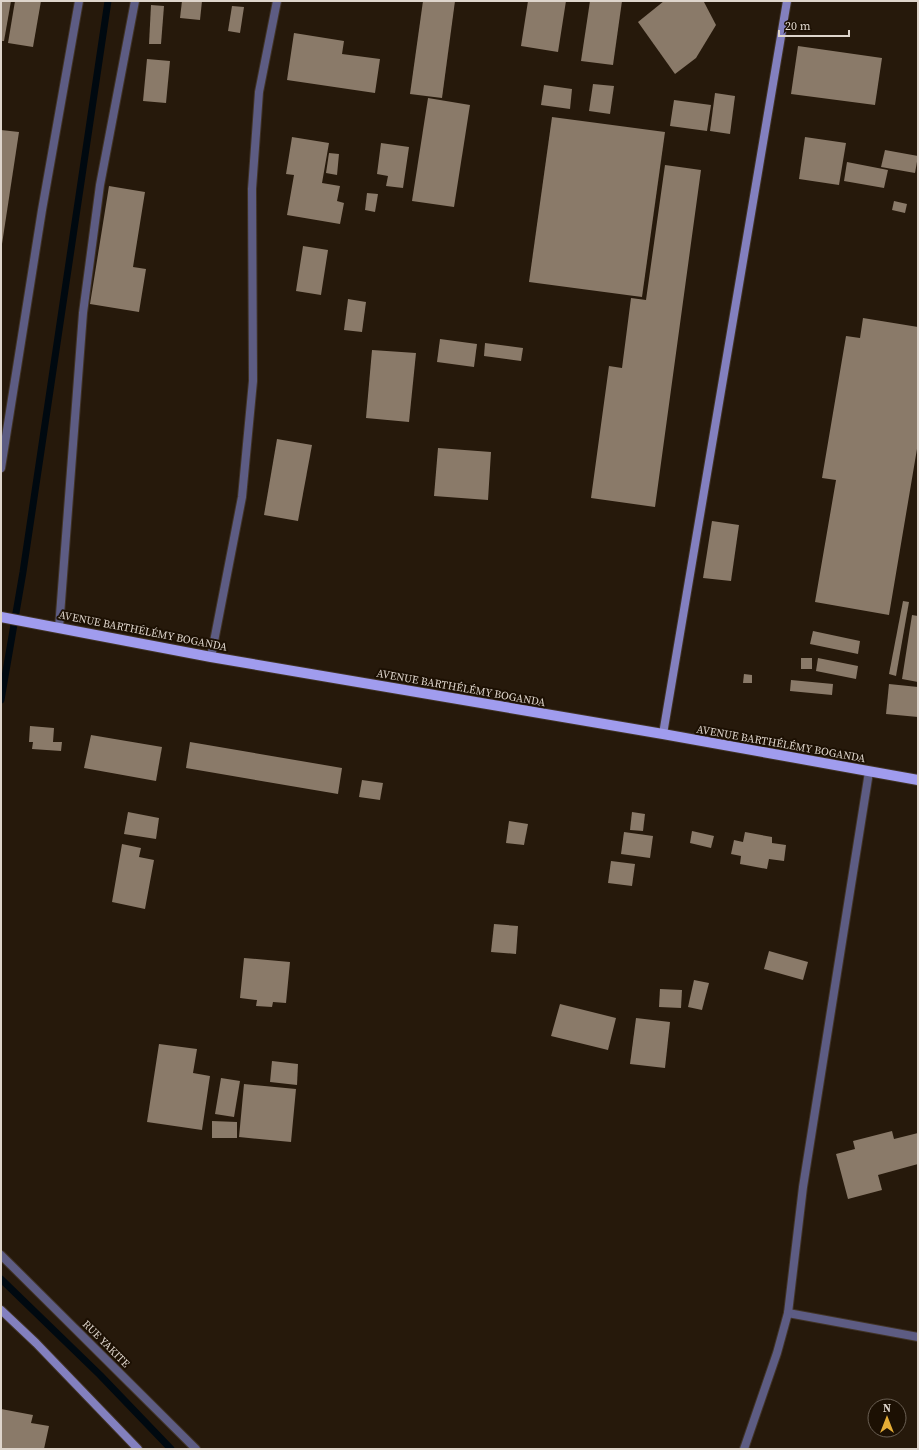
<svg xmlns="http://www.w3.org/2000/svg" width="919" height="1450" viewBox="0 0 919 1450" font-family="'Source Serif 4',serif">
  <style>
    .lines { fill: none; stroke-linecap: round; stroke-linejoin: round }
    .stream { stroke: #000910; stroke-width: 7 }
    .building { fill: #8a7a69 }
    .street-casing { stroke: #403326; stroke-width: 10 }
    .secondary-casing { stroke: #403326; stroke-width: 10 }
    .primary-casing { stroke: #403326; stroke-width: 12 }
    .street { stroke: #5d5c83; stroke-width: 8 }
    .secondary { stroke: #8380bf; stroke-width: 8 }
    .primary { stroke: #a09cee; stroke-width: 10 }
    .labels { text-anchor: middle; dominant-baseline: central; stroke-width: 4; stroke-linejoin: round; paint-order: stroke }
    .street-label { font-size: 11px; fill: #ded5cc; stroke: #1c1003 }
  </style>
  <rect width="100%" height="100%" fill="#26190b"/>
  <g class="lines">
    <g class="stream">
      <path d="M1 700 23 572 108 1"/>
      <path d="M1 1279 100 1375 171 1449"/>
    </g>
  </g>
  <g class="building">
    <path d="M1 1H11L4 41H1Z"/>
    <path d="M15 1H41L33 47 8 43Z"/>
    <path d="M182 1H202L200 20 180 18Z"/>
    <path d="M423 1H455L442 98 410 94Z"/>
    <path d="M528 1H566L558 52 521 46Z"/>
    <path d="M590 1H622L613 65 581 61Z"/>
    <path d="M664 1H699L704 2 716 25 696 58 675 74 638 22Z"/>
    <path d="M151 5 164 6 161 44H149Z"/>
    <path d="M232 6 244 7 240 33 228 31Z"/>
    <path d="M294 33 344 41 342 54 380 59 375 93 287 80Z"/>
    <path d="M798 46 882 58 875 105 791 94Z"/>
    <path d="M147 59 170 61 166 103 143 101Z"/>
    <path d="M593 84 614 86 610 114 589 111Z"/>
    <path d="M544 85 572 89 570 109 541 105Z"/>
    <path d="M715 93 735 96 730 134 710 131Z"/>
    <path d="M428 98 470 105 454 207 412 201Z"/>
    <path d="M674 100 711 105 707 131 670 126Z"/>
    <path d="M552 117 665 132 642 297 529 282Z"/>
    <path d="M1 130 19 132 2 244H1Z"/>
    <path d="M292 137 329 143 322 183 340 186 337 201 344 203 340 224 287 215 294 175 286 174Z"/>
    <path d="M805 137 846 143 839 185 799 179Z"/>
    <path d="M381 143 409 147 403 188 386 186 388 176 377 174Z"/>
    <path d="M885 150 918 156 915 173 881 167Z"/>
    <path d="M329 153 339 154 337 175 326 173Z"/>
    <path d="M847 162 888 170 884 188 844 181Z"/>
    <path d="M665 165 701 170 655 507 591 498 609 366 622 368 631 298 646 300Z"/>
    <path d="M109 186 145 192 133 267 146 269 139 312 90 304Z"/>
    <path d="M367 193 378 194 375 212 365 210Z"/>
    <path d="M894 201 907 204 905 213 892 210Z"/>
    <path d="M303 246 328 250 321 295 296 291Z"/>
    <path d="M348 299 366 302 362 332 344 330Z"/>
    <path d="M863 318 918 327V443L889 615 815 602 836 480 822 478 846 336 860 338Z"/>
    <path d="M440 339 477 344 474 367 437 362Z"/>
    <path d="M485 343 523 348 521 361 484 356Z"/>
    <path d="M372 350 416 353 409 422 366 418Z"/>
    <path d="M277 439 312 445 298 521 264 515Z"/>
    <path d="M438 448 491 452 488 500 434 496Z"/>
    <path d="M712 521 739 525 731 581 703 578Z"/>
    <path d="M903 601 909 602 896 676 889 674Z"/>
    <path d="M912 615 918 616V682L902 679Z"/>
    <path d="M813 631 860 641 858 654 810 644Z"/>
    <rect x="801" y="658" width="11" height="11"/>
    <path d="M818 658 858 666 856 679 816 671Z"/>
    <path d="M744 674 752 675V683H743Z"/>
    <path d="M791 680 833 684 832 695 790 691Z"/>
    <path d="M889 684 918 687V717L886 714Z"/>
    <path d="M30 726 54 728 53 742H62L61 751 32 749 33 742H29Z"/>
    <path d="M91 735 162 747 156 781 84 768Z"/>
    <path d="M190 742 342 768 338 794 186 768Z"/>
    <path d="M362 780 383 783 380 800 359 797Z"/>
    <path d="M128 812 159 818 156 839 124 834Z"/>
    <path d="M632 812 645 814 643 831 630 830Z"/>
    <path d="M509 821 528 824 524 845 506 843Z"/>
    <path d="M692 831 714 836 711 848 690 843Z"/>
    <path d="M624 832 653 836 650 858 621 854Z"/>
    <path d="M745 832 772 837V843L786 845 784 861 769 859 767 869 740 864 741 856 731 854 734 840 743 842Z"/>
    <path d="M122 844 141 848 139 857 154 860 145 909 112 902Z"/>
    <path d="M611 861 635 864 632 886 608 883Z"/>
    <path d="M494 924 518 926 516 954 491 952Z"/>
    <path d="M769 951 808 962 803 980 764 969Z"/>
    <path d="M244 958 290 962 286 1003 273 1002 272 1007 256 1006 257 1000 240 998Z"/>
    <path d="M694 980 709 983 702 1010 688 1007Z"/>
    <path d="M660 989 682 990 681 1008 659 1007Z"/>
    <path d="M560 1004 616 1018 608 1050 551 1036Z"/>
    <path d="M636 1018 670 1022 665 1068 630 1064Z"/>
    <path d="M159 1044 197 1049 193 1073 210 1076 202 1130 147 1122Z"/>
    <path d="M272 1061 298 1064 297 1085 270 1082Z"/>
    <path d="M221 1078 240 1081 234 1117 215 1114Z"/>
    <path d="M244 1084 296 1089 291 1142 239 1137Z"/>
    <path d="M212 1121 237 1122V1138H212Z"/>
    <path d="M892 1131 894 1139 918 1133V1164L878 1175 882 1190 848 1199 836 1154 855 1149 853 1141Z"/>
    <path d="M1 1409 33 1415 31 1423 49 1426 44 1449H1Z"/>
  </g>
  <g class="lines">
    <g class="street-casing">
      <g id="street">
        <path d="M1 468 42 210 79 1"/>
        <path d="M59 628 83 313 100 185 135 1"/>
        <path d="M211 657 242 497 253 381 252 189 259 92 277 1"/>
        <path d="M1 1255 196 1449"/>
        <path d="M788 1313 918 1337"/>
        <path d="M744 1449 777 1353 788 1313 803 1187 869 772"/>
      </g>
    </g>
    <g class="secondary-casing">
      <g id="secondary">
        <path d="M663 734 787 1"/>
        <path d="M1 1310 36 1343 138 1449"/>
      </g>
    </g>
    <g class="primary-casing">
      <path id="primary" d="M1 617 211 657 663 734 918 780"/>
    </g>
    <use href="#street" class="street"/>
    <use href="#secondary" class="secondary"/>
    <use href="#primary" class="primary"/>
  </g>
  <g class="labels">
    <g class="street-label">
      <text transform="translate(143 631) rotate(11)">AVENUE BARTHÉLÉMY BOGANDA</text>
      <text transform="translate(461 688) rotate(10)">AVENUE BARTHÉLÉMY BOGANDA</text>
      <text transform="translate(781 744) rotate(10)">AVENUE BARTHÉLÉMY BOGANDA</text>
      <text transform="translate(106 1344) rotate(45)">RUE YAKITE</text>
    </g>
  </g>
  <rect width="919" height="1450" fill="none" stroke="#ded5cc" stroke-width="4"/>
  <g transform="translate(887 1418)"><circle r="19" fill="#1c1003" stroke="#6a5f53"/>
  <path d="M0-3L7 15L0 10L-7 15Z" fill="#e6ad36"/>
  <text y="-6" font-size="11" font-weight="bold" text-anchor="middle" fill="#ded5cc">N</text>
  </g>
  <path d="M779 30v6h70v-6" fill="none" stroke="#ded5cc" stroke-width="2"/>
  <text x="785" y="30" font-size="12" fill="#ded5cc" stroke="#1c1003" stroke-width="3" paint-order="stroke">20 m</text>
</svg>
